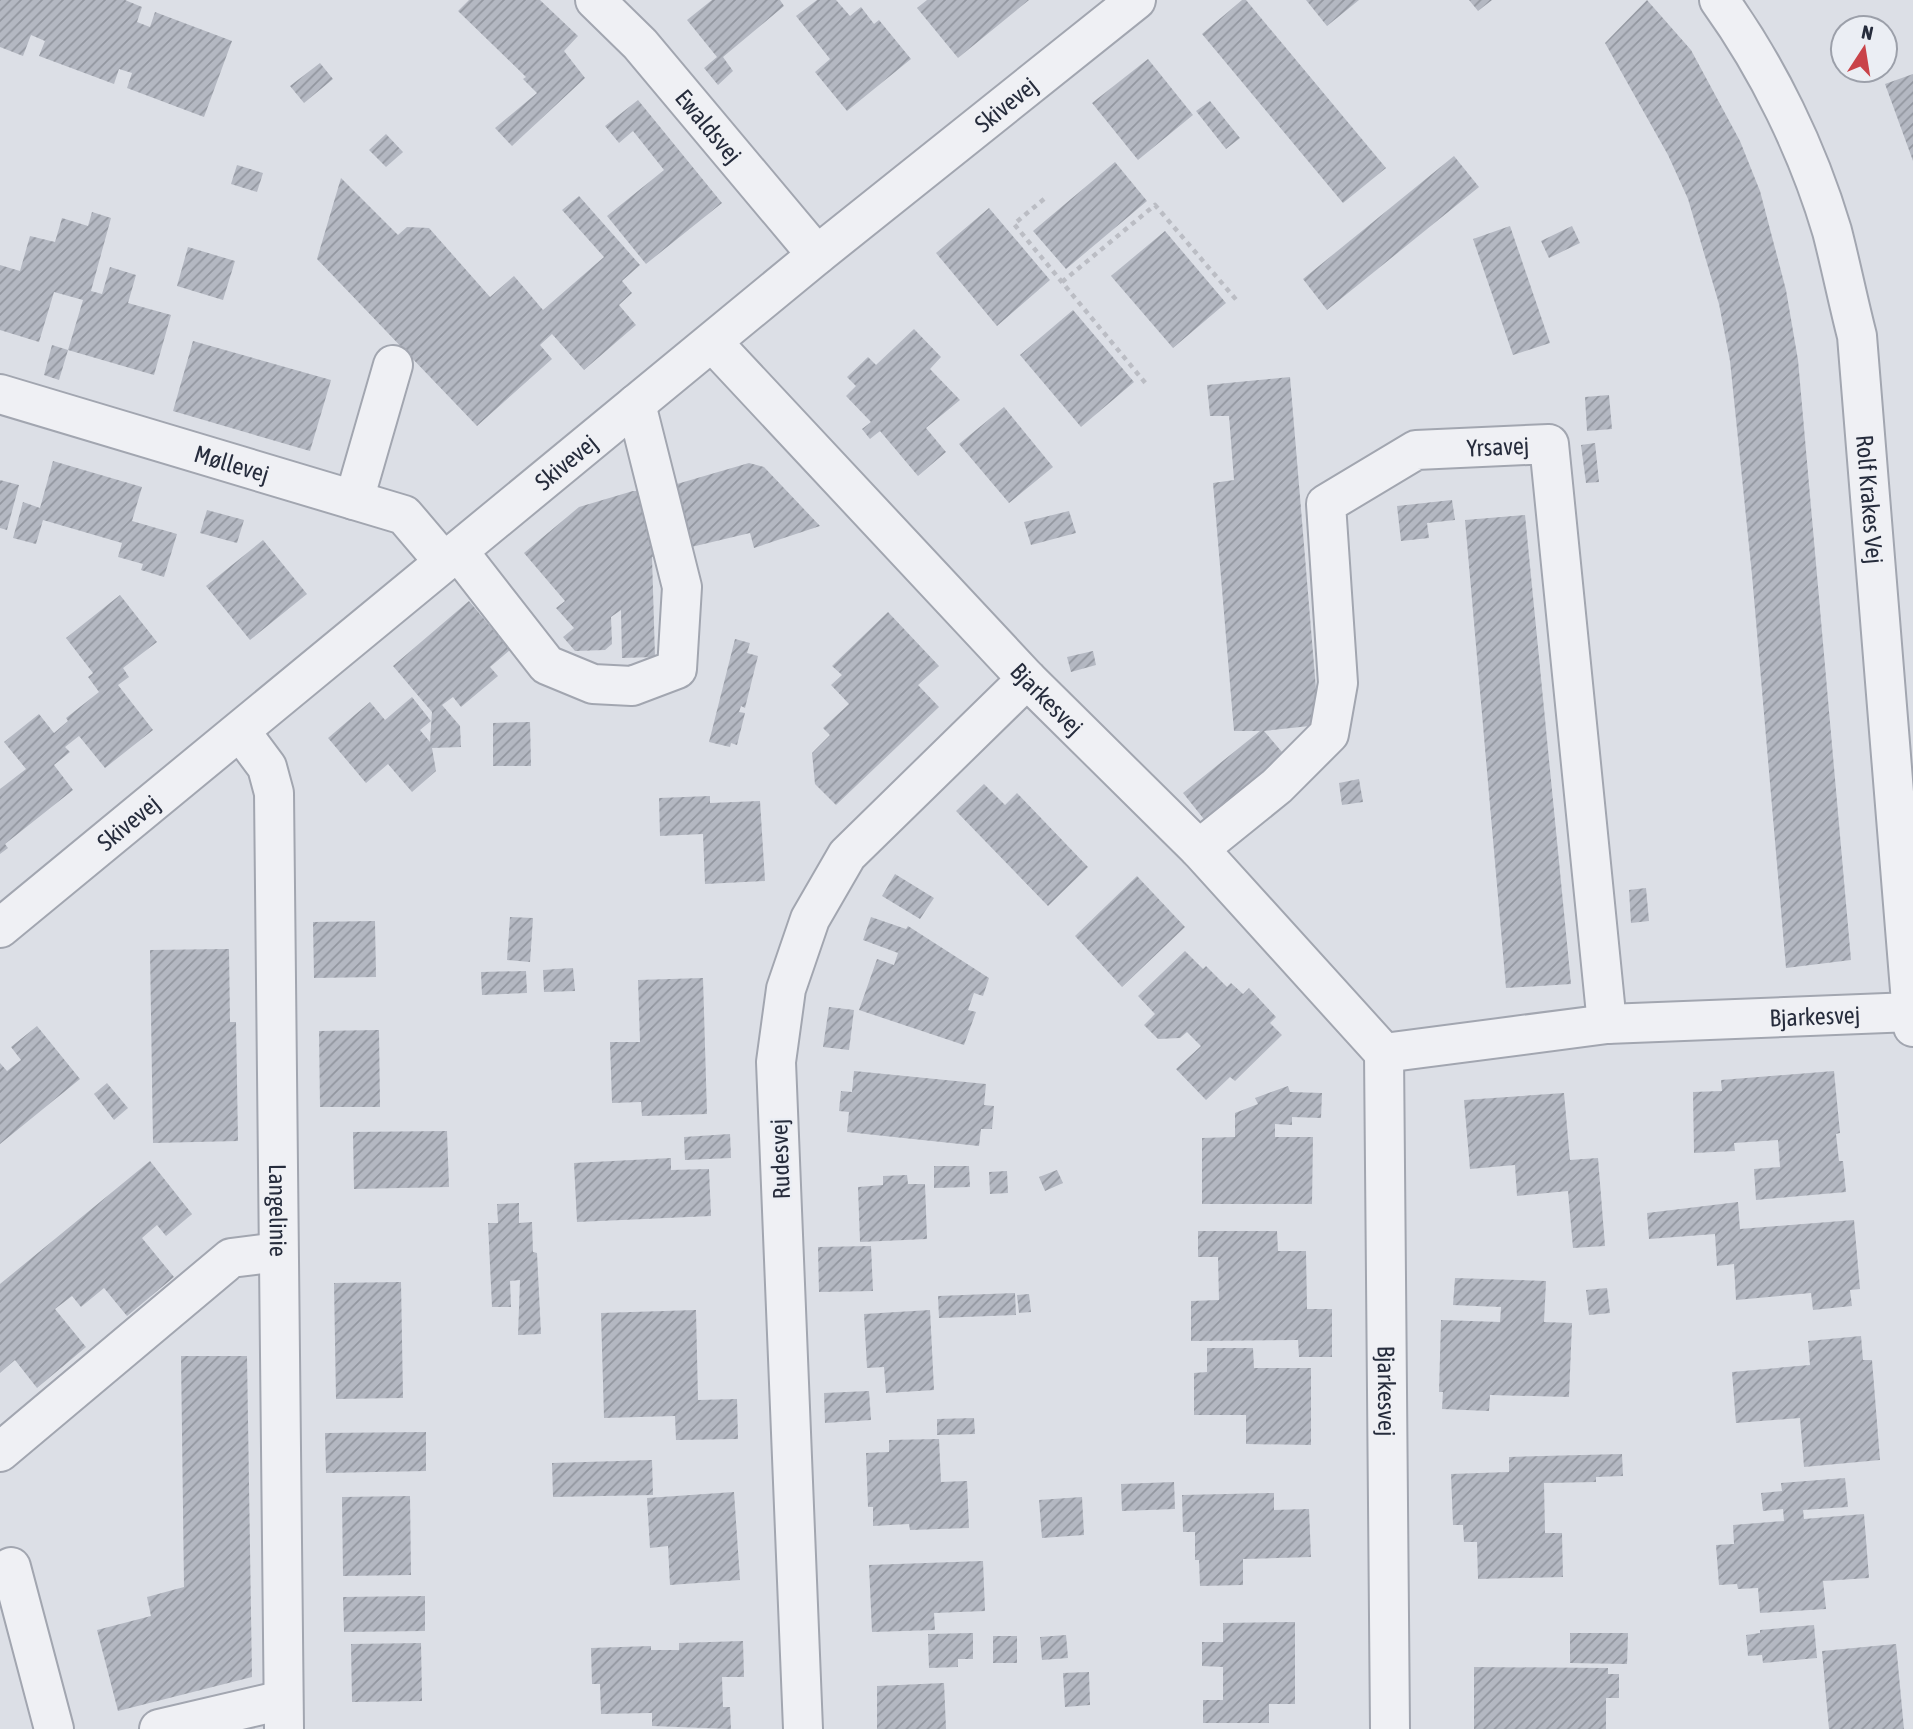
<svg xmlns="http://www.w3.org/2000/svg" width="1913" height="1729" viewBox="0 0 1913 1729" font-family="'Asap Condensed',sans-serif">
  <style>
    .building { fill: url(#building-hatch) }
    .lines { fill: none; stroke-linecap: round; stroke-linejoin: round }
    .minor-casing { stroke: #a2a6b0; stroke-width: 42 }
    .path { stroke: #bbbdc4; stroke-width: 4.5; stroke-dasharray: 5 5; stroke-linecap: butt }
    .minor { stroke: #eff0f4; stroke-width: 38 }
    .labels { text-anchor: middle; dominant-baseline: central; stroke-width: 5; stroke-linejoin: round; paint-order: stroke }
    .street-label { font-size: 24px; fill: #262c3c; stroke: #ebeef4 }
  </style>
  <defs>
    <pattern id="building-hatch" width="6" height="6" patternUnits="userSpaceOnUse" patternTransform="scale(1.75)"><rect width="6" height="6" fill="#b4b8c2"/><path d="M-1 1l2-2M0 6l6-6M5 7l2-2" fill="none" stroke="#92969f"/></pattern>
  </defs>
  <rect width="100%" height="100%" fill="#dcdfe6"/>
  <g class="building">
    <path d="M0 0H125L142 7 137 22 150 27 155 12 232 41 204 117 127 88 132 73 119 69 114 84 39 56 45 41 31 35 23 56 0 47Z"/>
    <path d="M469 0H540L578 36 564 51 585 78 512 146 495 128 537 93 523 79 526 77 458 11Z"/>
    <path d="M712 0H780L784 6 723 57 733 71 718 85 704 68 717 57 687 20Z"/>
    <path d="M817 0H836L850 16 861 7 874 24 879 20 911 59 847 111 815 72 830 59 796 16Z"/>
    <path d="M927 0H1029L958 58 917 8Z"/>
    <path d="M1242 0H1246L1386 168 1343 203 1202 34Z"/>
    <path d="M1306 0H1359L1327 26Z"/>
    <path d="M1469 0H1492L1478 11Z"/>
    <path d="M1647 0 1691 50 1740 141 1760 191 1786 290 1798 360 1851 960 1786 968 1752 575 1730 361 1719 304 1688 199 1668 155 1605 43Z"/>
    <path d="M1148 59 1193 115 1138 160 1092 103Z"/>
    <path d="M320 63 333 79 304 103 290 86Z"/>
    <path d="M1913 74V161L1885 84Z"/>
    <path d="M638 100 722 203 646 264 607 216 664 170 633 131 619 143 605 126Z"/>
    <path d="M1210 101 1240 138 1226 149 1196 111Z"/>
    <path d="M386 134 403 152 386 167 369 150Z"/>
    <path d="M1454 156 1479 187 1327 310 1303 279Z"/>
    <path d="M1115 162 1147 201 1066 269 1033 231Z"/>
    <path d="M237 165 263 173 257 192 231 184Z"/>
    <path d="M341 178 398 235 407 227 429 228 490 297 514 276 543 310 604 257 562 210 579 196 640 265 622 281 632 293 619 305 636 325 584 370 552 334 540 345 552 359 477 426 317 259Z"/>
    <path d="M989 208 1050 280 997 326 936 253Z"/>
    <path d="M92 212 111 218 91 291 102 294 110 267 136 275 128 303 171 315 154 375 68 350 83 300 54 292 39 342 0 330V265L20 271 30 236 55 242 62 218 88 226Z"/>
    <path d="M1510 226 1550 343 1513 355 1473 239Z"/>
    <path d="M1572 226 1580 243 1549 258 1541 241Z"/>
    <path d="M1165 231 1226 303 1173 348 1111 276Z"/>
    <path d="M188 247 235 261 223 300 177 286Z"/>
    <path d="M1073 310 1134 382 1081 427 1020 355Z"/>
    <path d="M914 329 941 357 930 369 960 400 926 428 946 452 918 476 880 431 870 439 862 429 871 422 846 396 856 386 847 377 868 357 876 365Z"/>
    <path d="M193 341 331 380 310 451 173 411Z"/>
    <path d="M52 345 68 350 59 380 44 375Z"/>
    <path d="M1290 377 1319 725 1264 731 1288 759 1207 823 1183 793 1260 731H1234L1213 483 1234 480 1229 416H1210L1207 385Z"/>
    <path d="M1609 395 1612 429 1587 431 1585 397Z"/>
    <path d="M1004 407 1053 467 1009 503 959 444Z"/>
    <path d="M1595 443 1599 482 1586 483 1581 445Z"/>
    <path d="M53 461 142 487 132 521 177 534 164 577 141 570 143 564 118 557 122 543 43 520 36 544 13 538 23 502 40 508Z"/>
    <path d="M749 463 764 467 820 526 754 548 750 533 687 548 670 486Z"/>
    <path d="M0 480 19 485 7 530 0 528Z"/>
    <path d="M633 491H642L656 557H652L655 657 622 658 621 610 611 617 612 644 605 650 575 651 563 637 574 628 556 608 565 601 524 553 579 507Z"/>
    <path d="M1452 500 1455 520 1427 523 1429 538 1401 541 1397 506Z"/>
    <path d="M207 510 244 520 237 543 200 533Z"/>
    <path d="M1069 511 1076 533 1031 545 1024 522Z"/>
    <path d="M1525 515 1571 984 1506 988 1465 520Z"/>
    <path d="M263 540 307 594 250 640 206 586Z"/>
    <path d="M120 595 157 642 123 668 129 677 118 685 153 730 105 768 79 736 65 747 70 752 54 765 73 790 5 844 8 848 0 854V789L26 769 4 742 39 714 54 733 68 721 66 718 99 692 88 677 93 673 66 638Z"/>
    <path d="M469 601 510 650 490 667 498 676 461 707 453 697 442 705 460 726 461 747 432 748 436 771 412 792 388 764 366 783 328 738 370 702 385 720 412 697 431 721 420 730 430 742 432 712 393 666Z"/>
    <path d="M888 612 939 666 918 685 939 707 836 805 815 784 812 753 830 735 823 728 849 704 831 685 842 675 832 666Z"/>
    <path d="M735 639 750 643 747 653 758 656 745 708 741 706 739 712 745 713 737 745 731 743 730 747 709 742Z"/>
    <path d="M1093 651 1096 665 1071 672 1067 657Z"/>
    <path d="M530 722 531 766H493V723Z"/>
    <path d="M1359 779 1363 802 1342 805 1339 783Z"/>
    <path d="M984 784 1005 805 1017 793 1088 867 1048 906 956 811Z"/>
    <path d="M710 796V803L760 801 765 881 705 884 703 834 660 836 659 798Z"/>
    <path d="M895 874 934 898 920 919 882 896Z"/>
    <path d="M1137 876 1185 927 1122 987 1075 936Z"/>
    <path d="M1646 888 1649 921 1631 923 1629 890Z"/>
    <path d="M510 917 533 918 530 962 507 960Z"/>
    <path d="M871 917 906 929 908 926 989 978 983 996 974 993 968 1010 976 1012 964 1045 859 1010 877 959 894 965 898 953 863 940Z"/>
    <path d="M375 921 376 977 314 978 313 922Z"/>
    <path d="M229 949 230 1022H236L238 1141 153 1143 150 950Z"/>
    <path d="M1185 951 1203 969 1206 966 1227 987 1231 983 1243 994 1249 988 1276 1017 1270 1023 1282 1035 1235 1081 1230 1077 1206 1100 1176 1069 1201 1046 1187 1032 1180 1038 1158 1039 1144 1025 1155 1014 1138 996Z"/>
    <path d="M573 968 575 991 544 992 543 970Z"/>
    <path d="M526 971 527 993 482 995 481 972Z"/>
    <path d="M703 978 707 1114 642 1116 641 1102 612 1103 610 1042H640L638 980Z"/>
    <path d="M829 1007 854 1010 849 1050 823 1047Z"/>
    <path d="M37 1026 80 1079 0 1144V1063L7 1071 21 1060 11 1047Z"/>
    <path d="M379 1030 380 1107H320L319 1031Z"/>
    <path d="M854 1071 986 1084 984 1105 994 1106 992 1129H981L979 1146 847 1132 849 1112 839 1111 841 1091 852 1092Z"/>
    <path d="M1834 1071 1840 1133 1836 1134 1839 1161H1843L1846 1192 1756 1200 1754 1169 1780 1167 1778 1140 1734 1143 1735 1151 1694 1153 1693 1092 1722 1091 1721 1080Z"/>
    <path d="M107 1083 128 1108 114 1120 94 1094Z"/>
    <path d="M1288 1086 1290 1092 1322 1093 1321 1118 1292 1117V1125L1275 1124V1137H1313L1312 1204H1202V1138L1235 1137V1113L1258 1104 1255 1098Z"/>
    <path d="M1564 1093 1570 1160 1598 1158 1605 1246 1573 1248 1568 1191 1517 1196 1515 1165 1470 1169 1464 1100Z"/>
    <path d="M447 1131 449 1187 354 1189 353 1132Z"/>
    <path d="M730 1134 731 1158 685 1160 684 1137Z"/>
    <path d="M671 1158V1170L709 1169 711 1216 577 1222 574 1163Z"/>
    <path d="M150 1161 192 1214 166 1236 157 1225 142 1238 174 1277 127 1316 104 1288 81 1307 72 1296 55 1309 86 1347 37 1388 15 1360 0 1373V1284Z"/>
    <path d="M934 1166H969L970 1187 934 1188Z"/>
    <path d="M1057 1170 1063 1183 1045 1191 1039 1177Z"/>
    <path d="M1007 1171 1008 1193 990 1194 989 1172Z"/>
    <path d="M907 1175 908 1184H925L927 1239 860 1242 858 1187 883 1185V1176Z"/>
    <path d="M1738 1202 1740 1229 1854 1220 1860 1289 1850 1290 1852 1306 1813 1310 1811 1293 1736 1300 1734 1264 1717 1266 1715 1234 1649 1239 1647 1213Z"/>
    <path d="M519 1203V1223L532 1222 533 1252 537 1253 541 1334 518 1335 520 1280 510 1281 511 1307H492L488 1223H498L497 1204Z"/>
    <path d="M1198 1231H1277L1278 1251H1306L1307 1309H1332V1357H1299L1298 1340 1191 1341V1301L1219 1300 1218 1257H1198Z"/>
    <path d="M871 1246 873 1291 819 1292 818 1247Z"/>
    <path d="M1455 1278 1546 1281 1544 1322 1572 1323 1569 1397 1490 1395 1489 1411 1442 1409 1443 1392H1439L1441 1320 1500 1322 1501 1307 1453 1305Z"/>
    <path d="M401 1282 403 1398 336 1399 334 1283Z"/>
    <path d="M1607 1288 1610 1313 1589 1315 1586 1290Z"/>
    <path d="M1015 1293 1016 1315 939 1318 938 1296Z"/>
    <path d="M1029 1294 1031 1312 1019 1313 1017 1295Z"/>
    <path d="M696 1310 698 1400 737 1399 738 1439 676 1440 675 1416 604 1418 601 1313Z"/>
    <path d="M930 1310 934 1390 886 1393 884 1367 867 1368 864 1314Z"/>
    <path d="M1861 1336 1863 1360H1872L1880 1460 1804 1467 1800 1418 1736 1423 1732 1372 1810 1365 1808 1341Z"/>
    <path d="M1207 1348H1253L1254 1368H1311V1445L1246 1444V1415H1194V1373L1207 1372Z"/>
    <path d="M181 1356H247L252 1677 118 1711 97 1630 151 1616 147 1597 184 1587Z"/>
    <path d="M869 1391 871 1420 825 1423 824 1393Z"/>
    <path d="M974 1418 975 1434 937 1435V1419Z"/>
    <path d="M426 1432V1471L326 1473 325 1433Z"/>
    <path d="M939 1439 941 1482 967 1481 969 1528 910 1530 909 1524 873 1526V1507H868L866 1453 889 1452V1440Z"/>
    <path d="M1622 1454 1623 1476 1596 1477V1482L1544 1483 1545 1533H1562L1563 1577 1478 1579 1477 1542H1464L1463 1525H1453L1451 1474 1509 1472V1457Z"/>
    <path d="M652 1460 653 1495 553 1497 552 1463Z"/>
    <path d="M1845 1478 1848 1507 1803 1510 1804 1519 1864 1514 1869 1578 1823 1581 1826 1609 1760 1613 1758 1588 1738 1589 1737 1584 1719 1585 1716 1545 1734 1544 1733 1525 1784 1521 1783 1509 1763 1511 1761 1493 1782 1491 1781 1483Z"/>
    <path d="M1174 1482 1175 1509 1122 1511 1121 1484Z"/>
    <path d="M734 1492 740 1580 670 1585 668 1546 650 1548 647 1498Z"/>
    <path d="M1274 1493V1510L1309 1509 1311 1557 1243 1559V1585L1200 1586 1199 1560H1195V1532H1183L1182 1495Z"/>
    <path d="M410 1496 411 1575 343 1576 342 1497Z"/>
    <path d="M1082 1497 1084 1535 1042 1538 1039 1500Z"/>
    <path d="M983 1561 985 1611 934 1613 935 1630 872 1632 869 1565Z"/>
    <path d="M425 1596V1631L344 1632 343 1597Z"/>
    <path d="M1295 1622V1704H1269V1723H1203V1700H1223V1667L1202 1666V1642H1223V1623Z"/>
    <path d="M1814 1625 1817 1658 1763 1663 1762 1655 1748 1656 1746 1635 1760 1633V1630Z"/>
    <path d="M973 1633V1659H958V1667L929 1668 928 1634Z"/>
    <path d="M1570 1633H1628L1627 1664 1570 1663Z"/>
    <path d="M1066 1635 1068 1658 1042 1660 1040 1637Z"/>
    <rect x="993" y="1636" width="24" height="27"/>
    <path d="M743 1641 744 1677H722L723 1707H730L731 1729 652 1726V1713L601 1714 600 1684H592L591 1648 651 1646V1650H679V1643Z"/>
    <path d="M421 1643 422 1701 352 1702 351 1644Z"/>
    <path d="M1896 1644 1904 1729H1829L1822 1651Z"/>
    <path d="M1474 1667 1608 1668V1674H1619V1698H1606V1729H1474Z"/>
    <path d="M1089 1672 1090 1705 1065 1707 1063 1673Z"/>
    <path d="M944 1683 946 1729H877V1686Z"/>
  </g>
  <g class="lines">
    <g class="minor-casing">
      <g id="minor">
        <path id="s1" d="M595 0 640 44 817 255"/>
        <path id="s2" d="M1719 0C1768 68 1808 150 1832 231 1841 266 1848 301 1857 336L1913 1027"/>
        <path id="s3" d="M713 343 1027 679 1199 849 1384 1053 1607 1024 1912 1012"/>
        <path id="s4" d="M0 394 404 515 444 562"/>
        <path d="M354 500 393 365"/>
        <path d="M458 551 547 665 593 684 632 686 677 669 682 587 636 404"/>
        <path id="s5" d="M241 732 267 767 274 793 284 1729"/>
        <path id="s6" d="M1199 849 1277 786 1329 734 1338 683 1326 504 1416 450 1549 444 1607 1024"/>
        <path id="s7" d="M0 928 817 255 1136 0"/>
        <path id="s8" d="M1384 1053 1390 1729"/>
        <path d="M0 1452 231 1258 278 1252"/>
        <path d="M11 1567 54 1729"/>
        <path d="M159 1729 283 1700"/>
        <path d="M803 1729 776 1062 786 989 810 919 847 855 1027 679"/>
      </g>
    </g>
    <g class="path">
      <path d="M1044 199 1014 224 1147 385"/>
      <path d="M1062 282 1155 205 1239 303"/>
    </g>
    <use href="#minor" class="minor"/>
  </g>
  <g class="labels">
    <g class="street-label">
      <text stroke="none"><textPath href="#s7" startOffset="1300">Skivevej</textPath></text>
      <text stroke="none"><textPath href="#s1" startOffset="170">Ewaldsvej</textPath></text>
      <text stroke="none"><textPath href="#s6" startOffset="592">Yrsavej</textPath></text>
      <text stroke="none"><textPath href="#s7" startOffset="733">Skivevej</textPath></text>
      <text stroke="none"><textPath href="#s4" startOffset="242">Møllevej</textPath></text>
      <text stroke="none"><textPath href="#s2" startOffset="530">Rolf Krakes Vej</textPath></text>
      <text stroke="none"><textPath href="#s3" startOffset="488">Bjarkesvej</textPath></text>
      <text stroke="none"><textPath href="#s7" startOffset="166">Skivevej</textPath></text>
      <text stroke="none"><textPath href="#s3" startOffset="1410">Bjarkesvej</textPath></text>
      <text transform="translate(780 1159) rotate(-92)">Rudesvej</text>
      <text stroke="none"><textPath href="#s5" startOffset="488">Langelinie</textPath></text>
      <text stroke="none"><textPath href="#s8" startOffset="338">Bjarkesvej</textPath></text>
    </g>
  </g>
  <g transform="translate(1864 49) rotate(12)"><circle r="33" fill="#ebeef4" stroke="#9ca0aa" stroke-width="2"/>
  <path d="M0-5L12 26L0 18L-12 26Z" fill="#c94349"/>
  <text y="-10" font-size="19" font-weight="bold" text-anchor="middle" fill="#262c3c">N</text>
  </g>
</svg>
